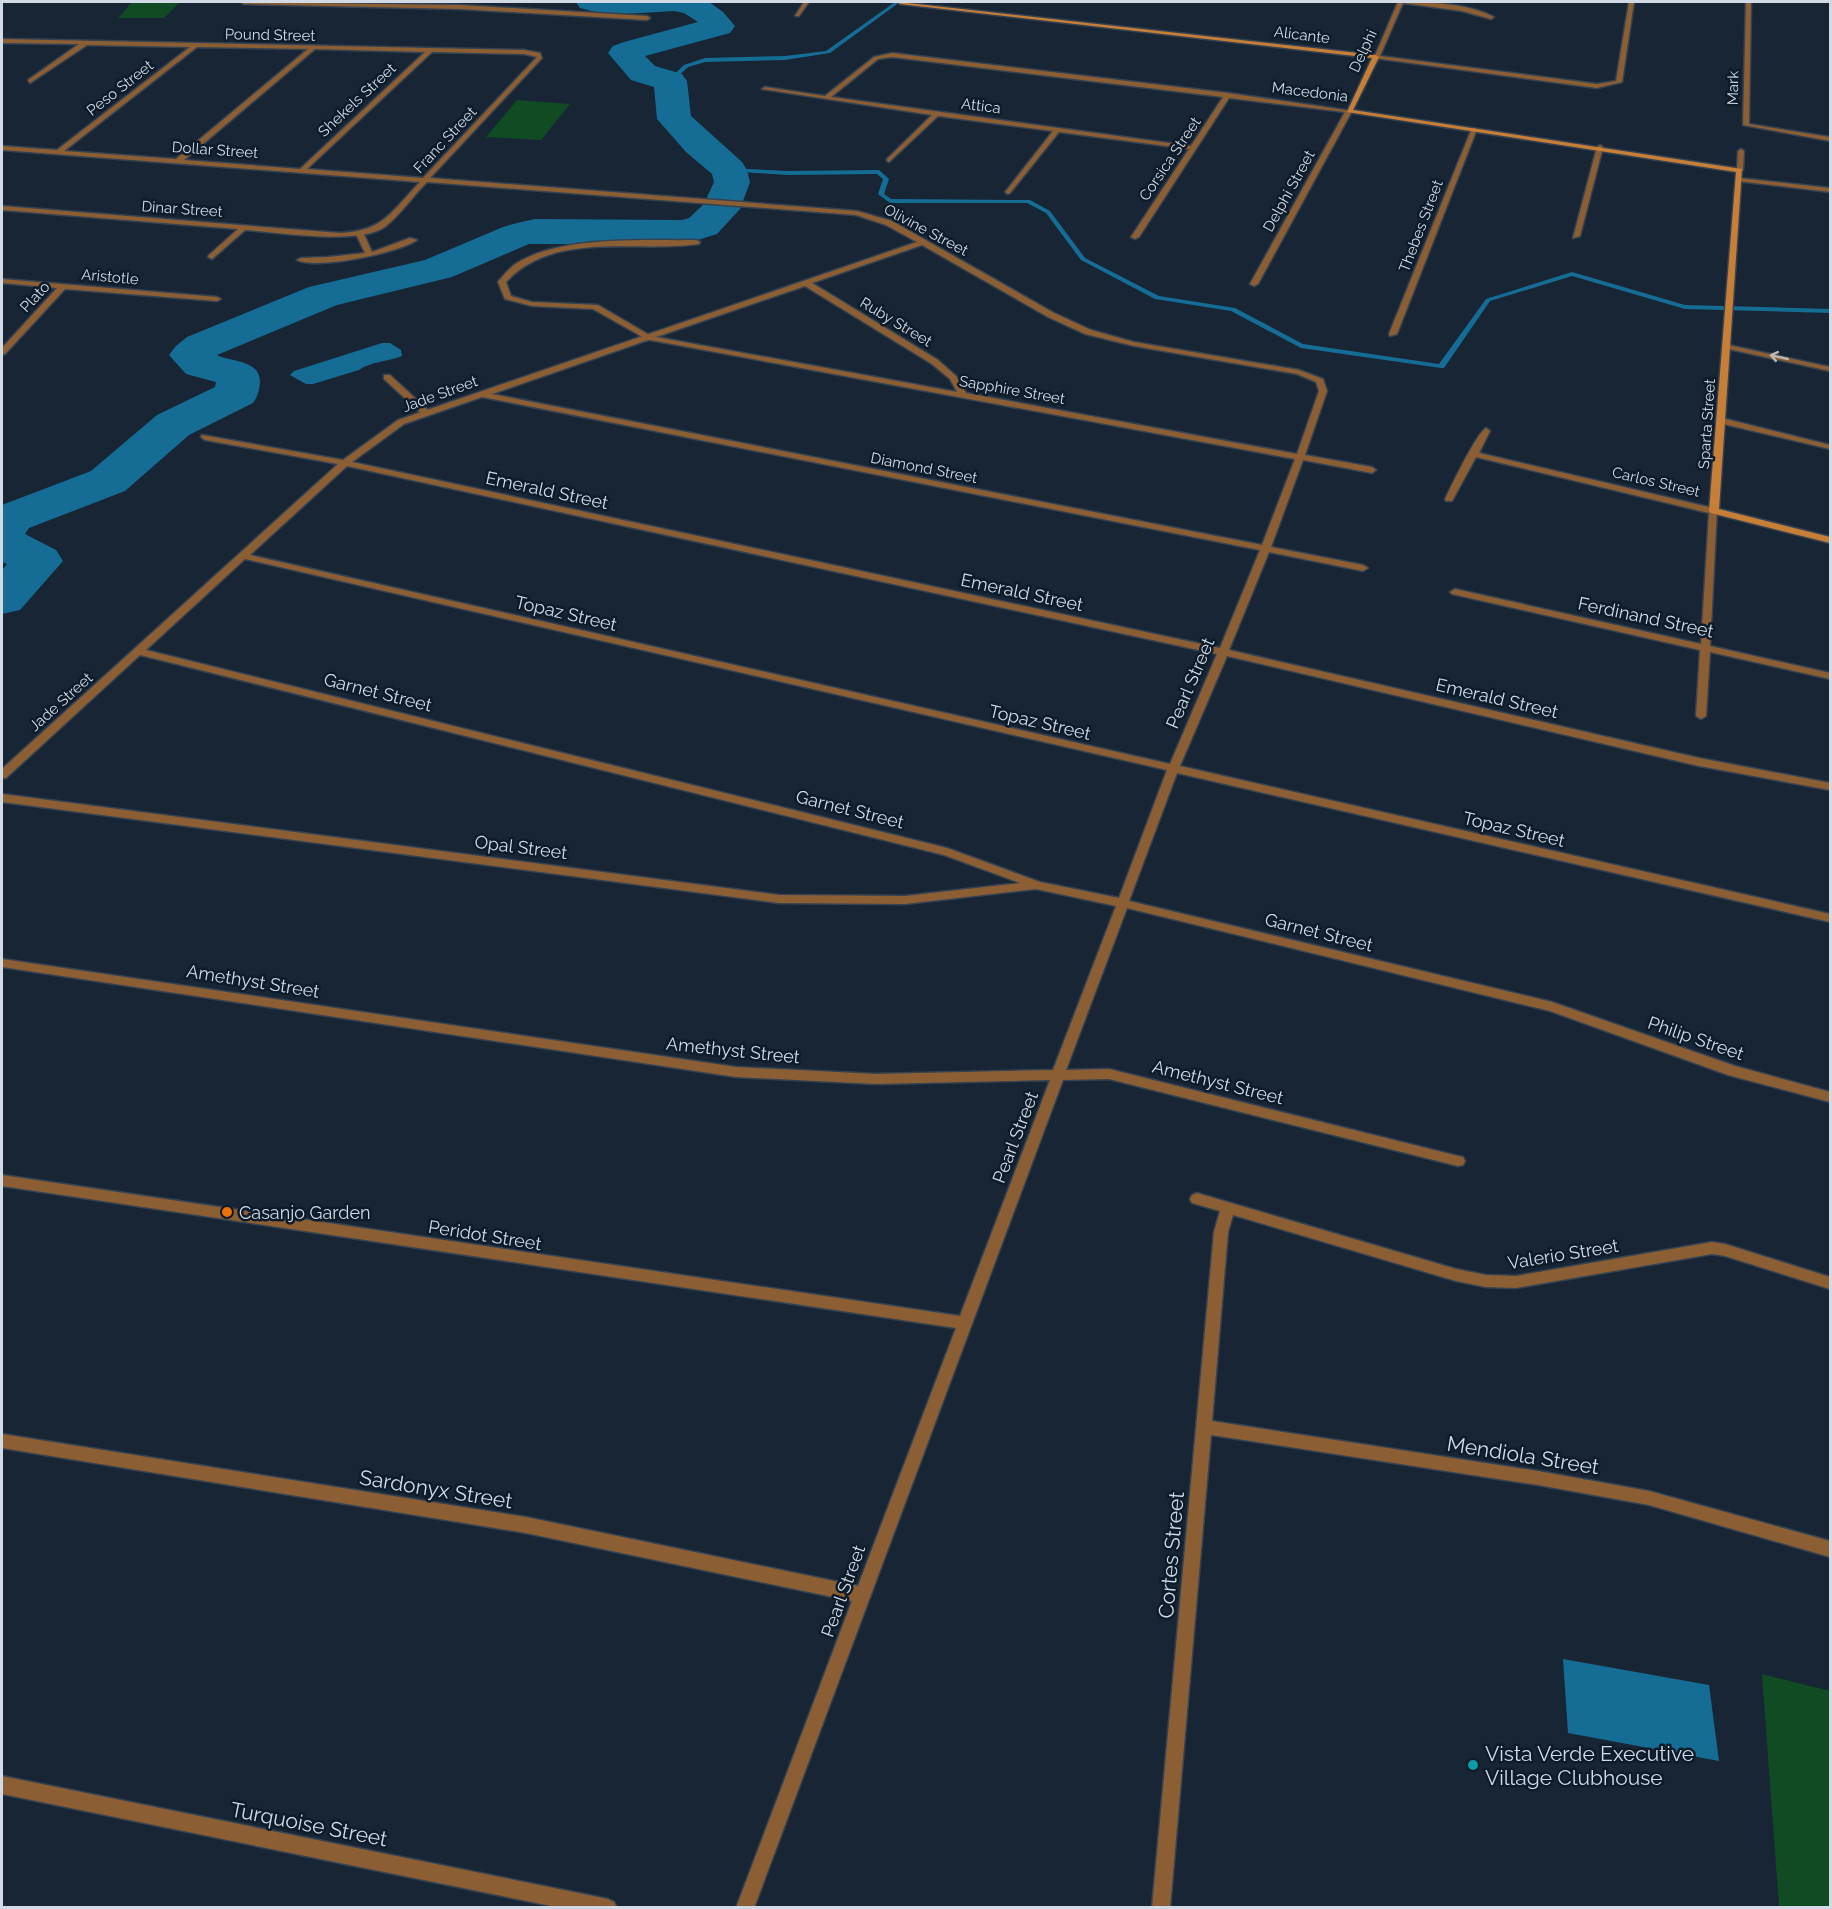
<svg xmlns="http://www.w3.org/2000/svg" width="1832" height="1909" viewBox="0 0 1832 1909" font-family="Raleway,sans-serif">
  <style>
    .green { fill: #114b23 }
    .water { fill: #156d95 }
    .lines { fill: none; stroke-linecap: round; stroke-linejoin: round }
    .stream { fill: #156d95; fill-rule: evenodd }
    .river { fill: #156d95; fill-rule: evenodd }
    .lane-casing { stroke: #354251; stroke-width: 3 }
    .street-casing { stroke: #354251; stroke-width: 3 }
    .secondary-casing { stroke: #354251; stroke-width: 3 }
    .lane { fill: #8c5e34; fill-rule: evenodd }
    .street { fill: #8c5e34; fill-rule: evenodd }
    .secondary { fill: #c77e36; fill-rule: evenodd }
    .oneway { stroke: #bcb5b0 }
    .food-dot { fill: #e8710a; stroke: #0d1c2b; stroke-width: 2 }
    .culture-dot { fill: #0f9aa8; stroke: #0d1c2b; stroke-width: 2 }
    .labels { text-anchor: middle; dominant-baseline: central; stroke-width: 5; stroke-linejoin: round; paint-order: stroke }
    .far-street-label { font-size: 15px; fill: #d1dae5; stroke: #0d1c2b }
    .street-label { font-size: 18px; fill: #d1dae5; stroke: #0d1c2b }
    .poi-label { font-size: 18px; fill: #d1dae5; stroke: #0d1c2b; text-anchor: start }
    .near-street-label { font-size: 21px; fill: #d1dae5; stroke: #0d1c2b }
    .near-poi-label { font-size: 21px; fill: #d1dae5; stroke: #0d1c2b; text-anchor: start }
  </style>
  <rect width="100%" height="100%" fill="#172535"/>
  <g class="green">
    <path d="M132 2H180L164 18H118Z"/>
    <path d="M517 100 570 104 541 140 486 137Z"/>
    <path d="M1762 1674 1830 1691V1907H1779Z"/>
  </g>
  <g class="water">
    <path d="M382 343H390L401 350 402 356C390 361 369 362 359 370L313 384H306L290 375 294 371Z"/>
    <path d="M1563 1659 1709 1685 1719 1761 1568 1733Z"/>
  </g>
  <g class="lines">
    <g class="stream">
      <path d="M895 2H900L830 53 785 60 705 62 688 67 672 82 667 81 684 65 705 58 785 56 826 51Z"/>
      <path d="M729 168 788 171 879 170 889 179 884 194 891 199 1030 200 1050 211 1085 258 1159 296 1235 308 1303 344 1439 364 1486 299 1572 272 1685 305 1830 309V313L1685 309 1572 276 1490 301 1444 368H1441L1301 348 1231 311 1155 299 1081 260 1046 213 1027 203H890L878 194 883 179 877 174 788 175 727 171V169Z"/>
    </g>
    <path class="river" d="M576 2H709L723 12 735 26 730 33 645 56 655 66 682 74 687 81 691 116 742 162 747 170 750 182 740 209 717 234 685 244H529L452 277 337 305 217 355C229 362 260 359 260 382 259 391 258 396 253 403L189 435 125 491 29 528 25 534 56 550 63 561 20 610 2 614V570L7 564 2 562V505L91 471 157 415 215 387 216 382 186 374 169 355 176 346 187 337 309 287 425 260 503 227 517 223 535 219 682 220 689 218 704 204 714 182 712 174 686 152 657 119 654 87 631 80 608 53 613 46 624 42 698 22 684 13 674 11 607 15 580 8Z"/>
    <g class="lane-casing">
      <g id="lane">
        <path d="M357 232H363L372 252 410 238 417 240C399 253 316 270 297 260L301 258 328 257 365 253 356 234Z"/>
        <path d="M696 240 700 242 699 244C636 253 554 230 506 282L511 296 532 302 598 305 651 336V340H648L593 309 532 306 505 299 498 282C503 276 508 270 514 265 558 235 644 241 696 240Z"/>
        <path d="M384 375H390L429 411V415H423L384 379Z"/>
      </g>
    </g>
    <g class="street-casing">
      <g id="street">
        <path d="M241 2 460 5 647 16 650 18 647 20 460 9 244 4Z"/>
        <path d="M804 2H809L799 16H795Z"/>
        <path d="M1398 2C1428 2 1467 3 1494 17L1491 19 1462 11 1403 3 1380 56 1597 84 1616 81 1629 2H1634L1622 82 1597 88 1374 58Z"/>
        <path d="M1746 2H1751L1749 124 1830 137V141L1743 125Z"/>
        <path d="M2 39 524 50 540 53 542 58 430 178 857 211 892 221 1054 313 1091 330 1134 342 1299 370 1323 379 1327 391 1305 455 1372 467 1376 470 1372 473 1303 460 1271 547 1363 565 1368 568 1363 571 1269 552 1229 650 1699 758 1830 783V790L1699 766 1227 656 1180 766 1830 914V922L1177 773 1129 901 1552 1002 1735 1066 1830 1092V1102L1728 1075 1550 1011 1127 908 1066 1070 1109 1069 1458 1156 1463 1157 1465 1161 1463 1165 1458 1166 1109 1079 1063 1080 754 1908H736L852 1601 526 1533 2 1448V1434L526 1517 858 1586 956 1328 2 1186V1175L960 1316 1050 1080 876 1084 736 1077 2 967V959L736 1067 876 1074 1053 1070 1116 906 1036 889 905 904 779 903 2 802V794L779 895 905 896 1020 883 944 855 140 655 6 778H2V769L338 464 205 440 201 437 202 435 343 460 398 420 917 242 886 225 856 215 427 182C413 196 401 214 386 226 361 246 278 232 245 230L212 259 208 257 209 255 238 229 2 210V206L340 233C384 231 391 212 420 182L2 150V146L57 150 190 47 87 45 30 83 28 80 79 44 2 43ZM197 47 308 49 176 159 64 151ZM315 49 425 52 300 169 184 160ZM432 52 524 54 537 57 423 178 307 169ZM922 245 1048 317 1085 334 1134 346 1297 374 1316 382 1319 391 1297 454 966 393 956 376 938 360 812 283ZM805 286 932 364 950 379 957 392 656 337ZM648 340H650L1295 459 1262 545 492 394ZM482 397 1260 550 1220 648 352 462 404 424ZM347 466 1217 654 1170 764 250 555ZM245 559 1167 770 1119 898 1040 882 947 848 146 650Z"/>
        <path d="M892 53 1228 93 1352 111 1258 284 1254 286 1250 284 1345 112 1229 98 1139 237 1135 239 1131 237 1189 149 1059 132 1010 193 1008 194 1005 192 1006 191 1053 131 938 116 889 162 887 161V159L932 115 762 89 765 87 825 96 874 57ZM892 57 1223 97 1191 146 831 97 878 59Z"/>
        <path d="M1472 128 1477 129 1397 334 1390 336 1389 334Z"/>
        <path d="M1600 145 1603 147 1580 236 1573 238 1597 147Z"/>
        <path d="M1741 149 1744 151 1743 170 1740 172 1737 170 1738 151Z"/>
        <path d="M1739 178 1830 188V192L1737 181V179Z"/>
        <path d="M2 279 217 297 221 299 217 301 65 289 5 354H2V348L57 288 2 283Z"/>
        <path d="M1724 344 1830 367V371L1724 348Z"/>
        <path d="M1722 418 1830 445V449L1719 423V419Z"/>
        <path d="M1486 428 1490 431 1479 453 1717 509 1710 646 1830 673V679L1710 652 1706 716 1701 719 1696 716 1700 650 1452 594 1450 592 1455 589 1701 644 1709 513 1476 457 1452 501H1446L1445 499C1452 485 1476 434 1486 428Z"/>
        <path d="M1197 1193 1456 1269 1486 1275 1516 1276 1712 1242 1725 1244 1830 1277V1289L1725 1256 1712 1254 1516 1288 1486 1287 1456 1281 1233 1215 1228 1232 1212 1421 1538 1471 1649 1491 1830 1541V1557L1649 1505 1538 1485 1211 1435 1170 1908H1152L1214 1232 1220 1211 1192 1203 1190 1199 1192 1195Z"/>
        <path d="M2 1776 608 1899 614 1902 617 1908H561L2 1794Z"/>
      </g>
    </g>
    <g class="secondary-casing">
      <path id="secondary" d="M898 2 1376 55 1379 57 1353 110 1742 169 1719 509 1830 537V543L1711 513 1709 511 1736 172 1347 112 1372 58 900 4Z"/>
    </g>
    <use href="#lane" class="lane"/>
    <use href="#street" class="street"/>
    <use href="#secondary" class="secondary"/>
  </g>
  <defs><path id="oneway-shaft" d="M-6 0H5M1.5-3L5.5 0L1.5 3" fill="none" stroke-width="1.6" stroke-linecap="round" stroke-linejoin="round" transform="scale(1.5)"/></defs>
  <use class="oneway" href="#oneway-shaft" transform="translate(1779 357) rotate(-167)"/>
  <circle class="food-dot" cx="227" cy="1212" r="6"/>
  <circle class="culture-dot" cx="1473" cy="1765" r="6"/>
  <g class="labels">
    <g class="far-street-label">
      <text transform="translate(270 35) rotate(1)">Pound Street</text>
      <text transform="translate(1302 35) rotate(7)">Alicante</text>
      <text transform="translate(1363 51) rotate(-65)">Delphi</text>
      <text transform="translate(120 88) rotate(-38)">Peso Street</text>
      <text transform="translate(1733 88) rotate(-89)">Mark</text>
      <text transform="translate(1310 92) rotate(7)">Macedonia</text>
      <text transform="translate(357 100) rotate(-43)">Shekels Street</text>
      <text transform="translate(981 106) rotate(7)">Attica</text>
      <text transform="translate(445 140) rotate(-47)">Franc Street</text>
      <text transform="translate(215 150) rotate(4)">Dollar Street</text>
      <text transform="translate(1170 159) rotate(-56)">Corsica Street</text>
      <text transform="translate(1289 191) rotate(-61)">Delphi Street</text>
      <text transform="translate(182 209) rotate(4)">Dinar Street</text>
      <text transform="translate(1421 226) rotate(-69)">Thebes Street</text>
      <text transform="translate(926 230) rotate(28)">Olivine Street</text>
      <text transform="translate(110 277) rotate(5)">Aristotle</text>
      <text transform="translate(35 297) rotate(-47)">Plato</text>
      <text transform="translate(896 322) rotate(31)">Ruby Street</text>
      <text transform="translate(1012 390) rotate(10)">Sapphire Street</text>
      <text transform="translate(440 394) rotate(-20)">Jade Street</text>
      <text transform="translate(1707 424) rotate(-86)">Sparta Street</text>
      <text transform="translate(924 468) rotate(11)">Diamond Street</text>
      <text transform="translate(1656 482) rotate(13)">Carlos Street</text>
      <text transform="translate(61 702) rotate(-42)">Jade Street</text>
    </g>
    <g class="street-label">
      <text transform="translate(547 490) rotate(12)">Emerald Street</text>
      <text transform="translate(1022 592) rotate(12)">Emerald Street</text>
      <text transform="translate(566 613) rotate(13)">Topaz Street</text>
      <text transform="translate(1646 617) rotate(12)">Ferdinand Street</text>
      <text transform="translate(1190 683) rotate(-67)">Pearl Street</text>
      <text transform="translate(378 692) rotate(14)">Garnet Street</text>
      <text transform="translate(1497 698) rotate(13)">Emerald Street</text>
      <text transform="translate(1040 722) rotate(13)">Topaz Street</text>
      <text transform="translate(850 809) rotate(14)">Garnet Street</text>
      <text transform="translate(1514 829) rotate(13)">Topaz Street</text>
      <text transform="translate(521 847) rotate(7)">Opal Street</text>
      <text transform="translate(1319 932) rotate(14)">Garnet Street</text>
      <text transform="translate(253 981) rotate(9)">Amethyst Street</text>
      <text transform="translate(1696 1038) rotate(19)">Philip Street</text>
      <text transform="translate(733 1050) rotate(6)">Amethyst Street</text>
      <text transform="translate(1218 1082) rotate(14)">Amethyst Street</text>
      <text transform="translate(1015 1137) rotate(-69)">Pearl Street</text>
      <text transform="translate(485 1235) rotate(9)">Peridot Street</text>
      <text transform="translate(1563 1254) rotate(-9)">Valerio Street</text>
      <text transform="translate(843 1591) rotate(-70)">Pearl Street</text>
    </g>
    <g class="poi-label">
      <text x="239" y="1212">Casanjo Garden</text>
    </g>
    <g class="near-street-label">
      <text transform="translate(1523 1455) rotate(9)">Mendiola Street</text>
      <text transform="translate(436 1489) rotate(9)">Sardonyx Street</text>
      <text transform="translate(1171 1555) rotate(-85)">Cortes Street</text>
      <text transform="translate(309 1824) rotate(11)">Turquoise Street</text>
    </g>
    <g class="near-poi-label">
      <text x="1485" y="1753">Vista Verde Executive<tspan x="1485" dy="24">Village Clubhouse</tspan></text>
    </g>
  </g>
  <rect width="1832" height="1909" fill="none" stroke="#d1dae5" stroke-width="6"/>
</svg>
